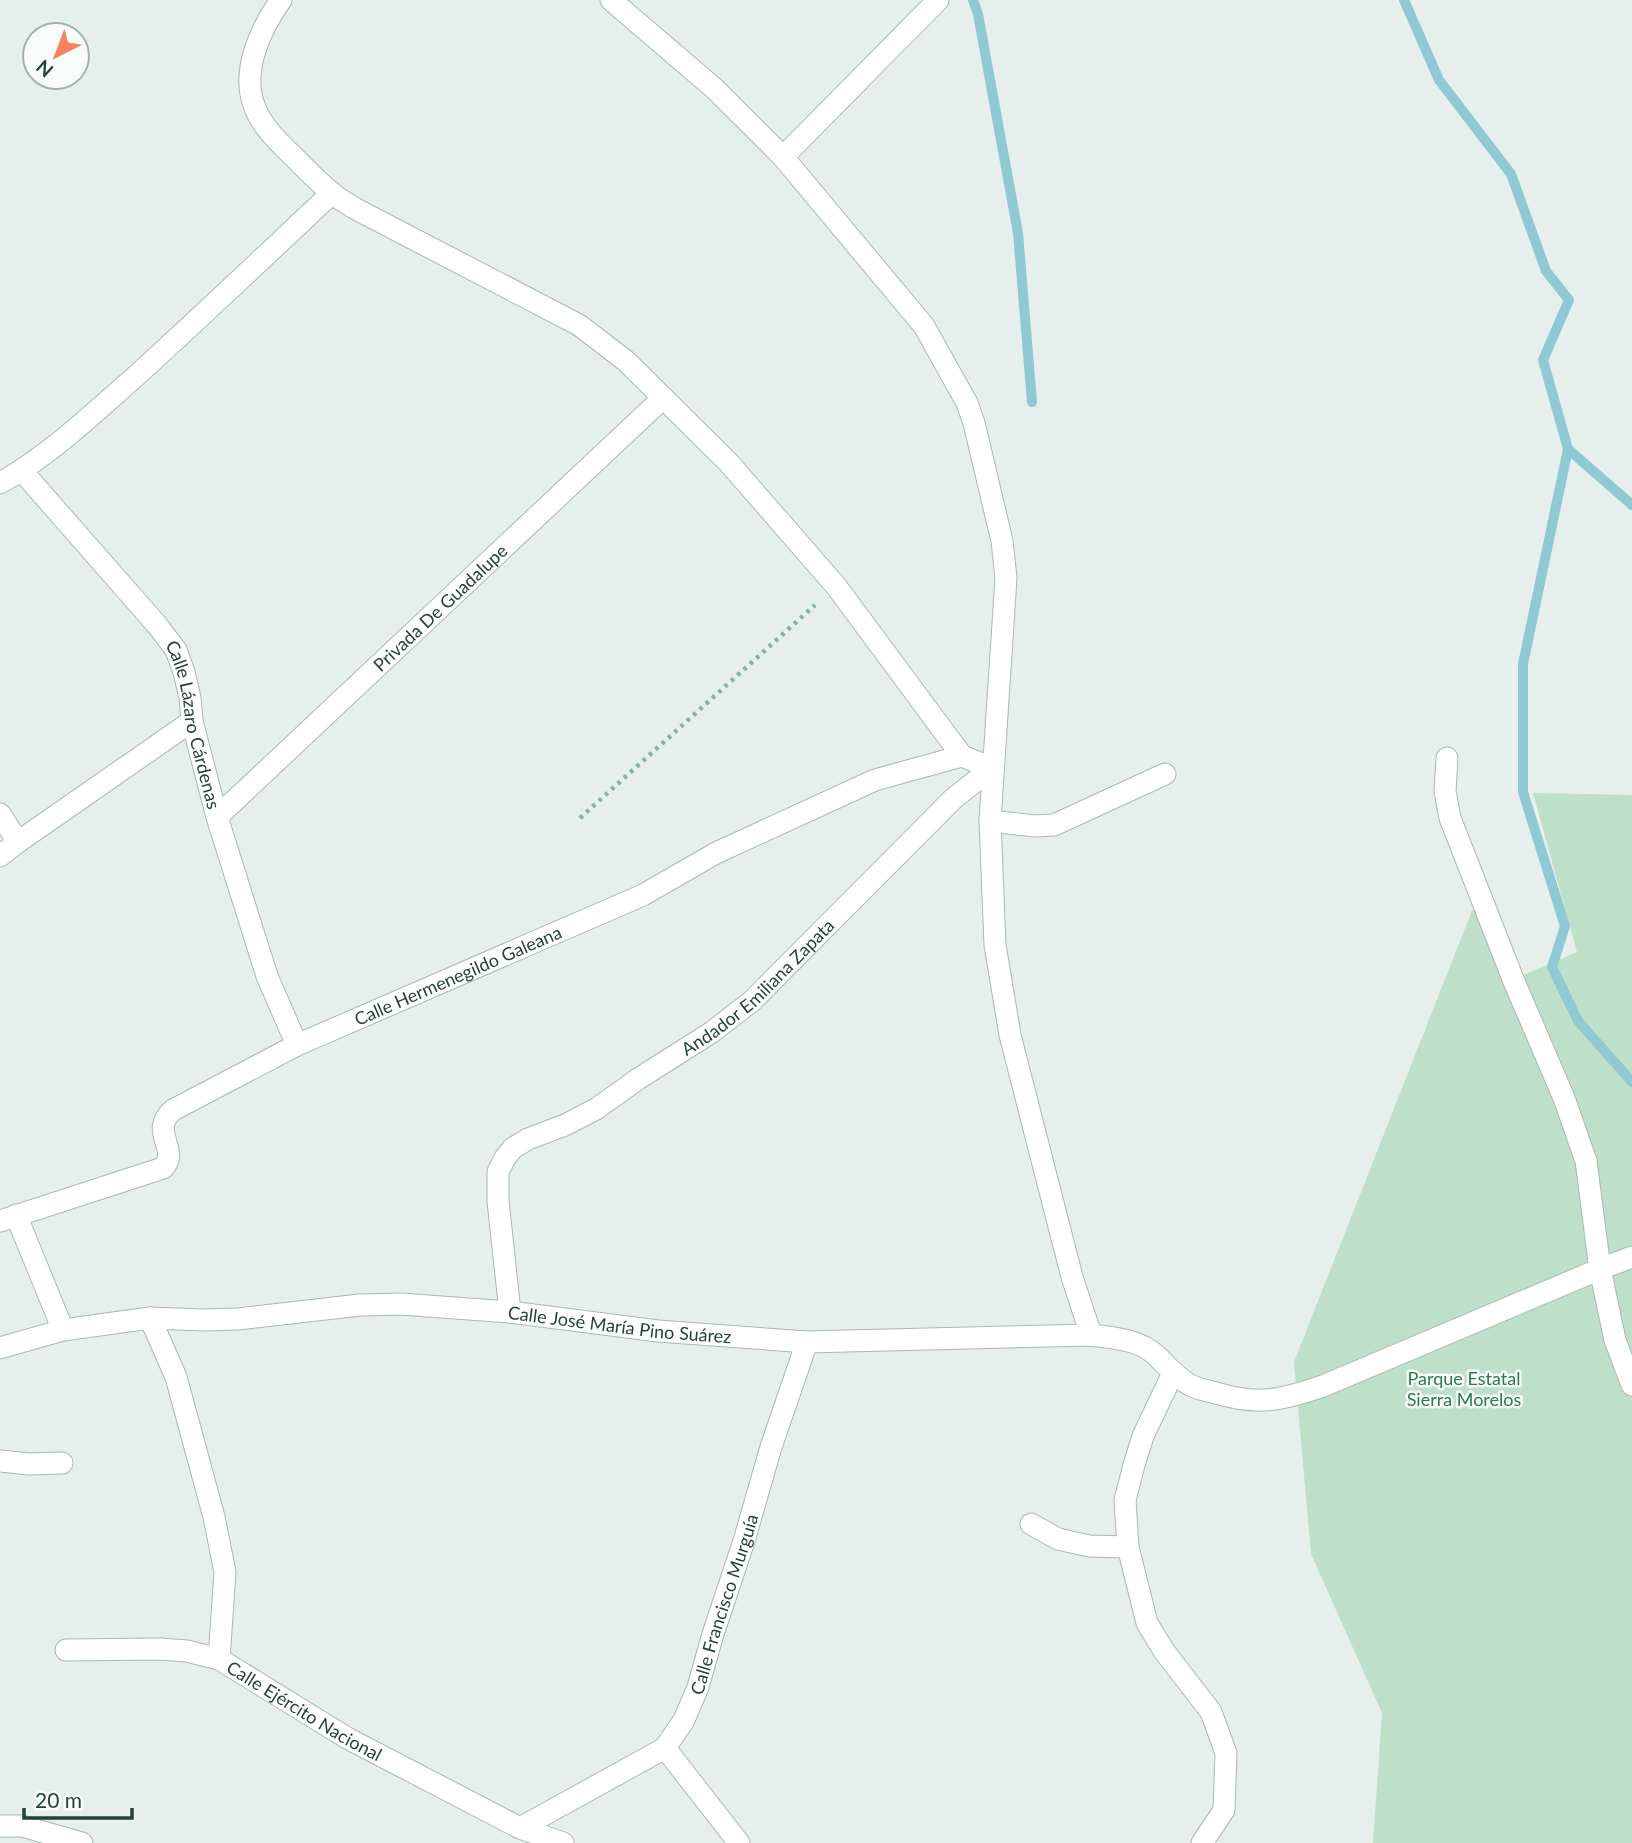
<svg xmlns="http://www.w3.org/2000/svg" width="1632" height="1843" viewBox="0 0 1632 1843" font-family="Lato,sans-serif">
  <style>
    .green { fill: #bfe0c8 }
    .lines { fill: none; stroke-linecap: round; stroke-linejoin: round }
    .stream { stroke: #8ec9d4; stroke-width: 10 }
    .minor-casing { stroke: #a8b8b2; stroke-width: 23 }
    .path { stroke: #86b3a5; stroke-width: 4.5; stroke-dasharray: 3.5 5; stroke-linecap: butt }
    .minor { stroke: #fff; stroke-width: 21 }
    .labels { text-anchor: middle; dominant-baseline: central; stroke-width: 5; stroke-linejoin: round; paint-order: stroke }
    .street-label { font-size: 18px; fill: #24423a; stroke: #f7fbf9 }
    .park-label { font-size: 18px; fill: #2d7a4b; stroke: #f7fbf9 }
  </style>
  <rect width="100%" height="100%" fill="#e6efeb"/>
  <path class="green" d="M1533 793 1632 795V1843H1373L1382 1713 1311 1554 1294 1362 1477 898 1514 979 1577 952Z"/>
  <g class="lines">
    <g class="stream">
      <path d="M973 0 978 14 1018 233 1032 402"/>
      <path d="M1404 0 1439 80 1511 174 1546 271 1569 300 1543 360 1568 449 1523 664V792L1565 926 1552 967 1578 1021 1632 1082"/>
      <path d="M1568 449 1632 505"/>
    </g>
    <g class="minor-casing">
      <g id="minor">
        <path d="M281 0C261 28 241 70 254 105 261 127 281 144 297 160 308 171 319 183 332 193 338 199 347 203 354 208L579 325 626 361 729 463 836 586 962 756 992 768"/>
        <path d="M611 0 715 89 783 157 924 326 967 403 974 423 1002 541 1006 578 990 821 995 945 1010 1035 1072 1277 1091 1335"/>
        <path d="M783 157 938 0"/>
        <path id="s1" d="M22 471 157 625 176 650 184 672 190 698 192 721 217 817 267 976 297 1045"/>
        <path d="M0 483C50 455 94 413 137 375 203 315 267 254 332 193"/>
        <path d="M1447 758 1445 791 1450 818 1513 979 1564 1098 1586 1161 1600 1269 1615 1340 1632 1385"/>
        <path d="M0 814 18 842"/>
        <path id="s2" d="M217 817 663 398"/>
        <path d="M990 821 1035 826 1054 825 1165 774"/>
        <path d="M0 856 18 842 192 721"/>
        <path d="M16 1215 63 1330"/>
        <path id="s3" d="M0 1221 163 1168C181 1150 148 1131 173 1110L297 1045 643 895 716 853 875 780 962 756"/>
        <path id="s4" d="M510 1312 498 1201V1172L505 1158 513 1148 528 1139 565 1125 596 1109 638 1079 712 1032 752 1001 953 799 992 768"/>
        <path d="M150 1318 176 1377 214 1517 225 1572 219 1659"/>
        <path id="s5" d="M0 1348 63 1330 150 1318 204 1320 238 1319 360 1305 401 1304 510 1312 658 1331 807 1342 1091 1335C1114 1338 1139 1339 1157 1356 1168 1367 1176 1377 1190 1385 1198 1389 1208 1391 1216 1393 1259 1406 1282 1400 1323 1386L1600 1269 1632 1257"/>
        <path d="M1173 1373 1143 1436 1134 1465 1125 1500 1128 1547 1147 1623 1164 1651 1211 1712 1226 1753 1224 1810 1202 1843"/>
        <path d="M0 1461 29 1464 62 1463"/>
        <path d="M1031 1524 1058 1539 1089 1546 1128 1547"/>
        <path id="s6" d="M66 1650 160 1649 187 1651 219 1659 347 1738 520 1828 563 1843"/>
        <path d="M665 1748 739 1843"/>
        <path d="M0 1826H22L82 1843"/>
        <path id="s7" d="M520 1828 665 1748 684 1720 698 1687 713 1634 744 1541 771 1447 807 1342"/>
      </g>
    </g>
    <path class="path" d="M580 818 815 605"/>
    <use href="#minor" class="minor"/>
  </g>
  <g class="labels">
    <g class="street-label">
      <text stroke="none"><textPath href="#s2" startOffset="306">Privada De Guadalupe</textPath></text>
      <text stroke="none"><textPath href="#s1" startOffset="313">Calle Lázaro Cárdenas</textPath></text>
      <text stroke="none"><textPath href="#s3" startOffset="550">Calle Hermenegildo Galeana</textPath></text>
      <text stroke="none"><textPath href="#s4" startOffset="464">Andador Emiliana Zapata</textPath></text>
      <text stroke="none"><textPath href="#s5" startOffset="625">Calle José María Pino Suárez</textPath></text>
      <text stroke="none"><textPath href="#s7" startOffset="322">Calle Francisco Murguía</textPath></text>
      <text stroke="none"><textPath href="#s6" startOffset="254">Calle Ejército Nacional</textPath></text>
    </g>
    <g class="park-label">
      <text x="1464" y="1378">Parque Estatal<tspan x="1464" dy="21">Sierra Morelos</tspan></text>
    </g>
  </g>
  <g transform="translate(56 56) rotate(222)"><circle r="33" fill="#f7fbf9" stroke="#a3b1ad" stroke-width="2"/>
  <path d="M0-5L12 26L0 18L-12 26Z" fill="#f4845f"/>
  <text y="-10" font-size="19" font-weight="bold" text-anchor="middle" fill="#24423a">N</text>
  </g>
  <path d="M24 1808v10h108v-10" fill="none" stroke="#24423a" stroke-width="3.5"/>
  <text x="35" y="1808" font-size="21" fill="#24423a" stroke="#f7fbf9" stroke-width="5" paint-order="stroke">20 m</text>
</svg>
